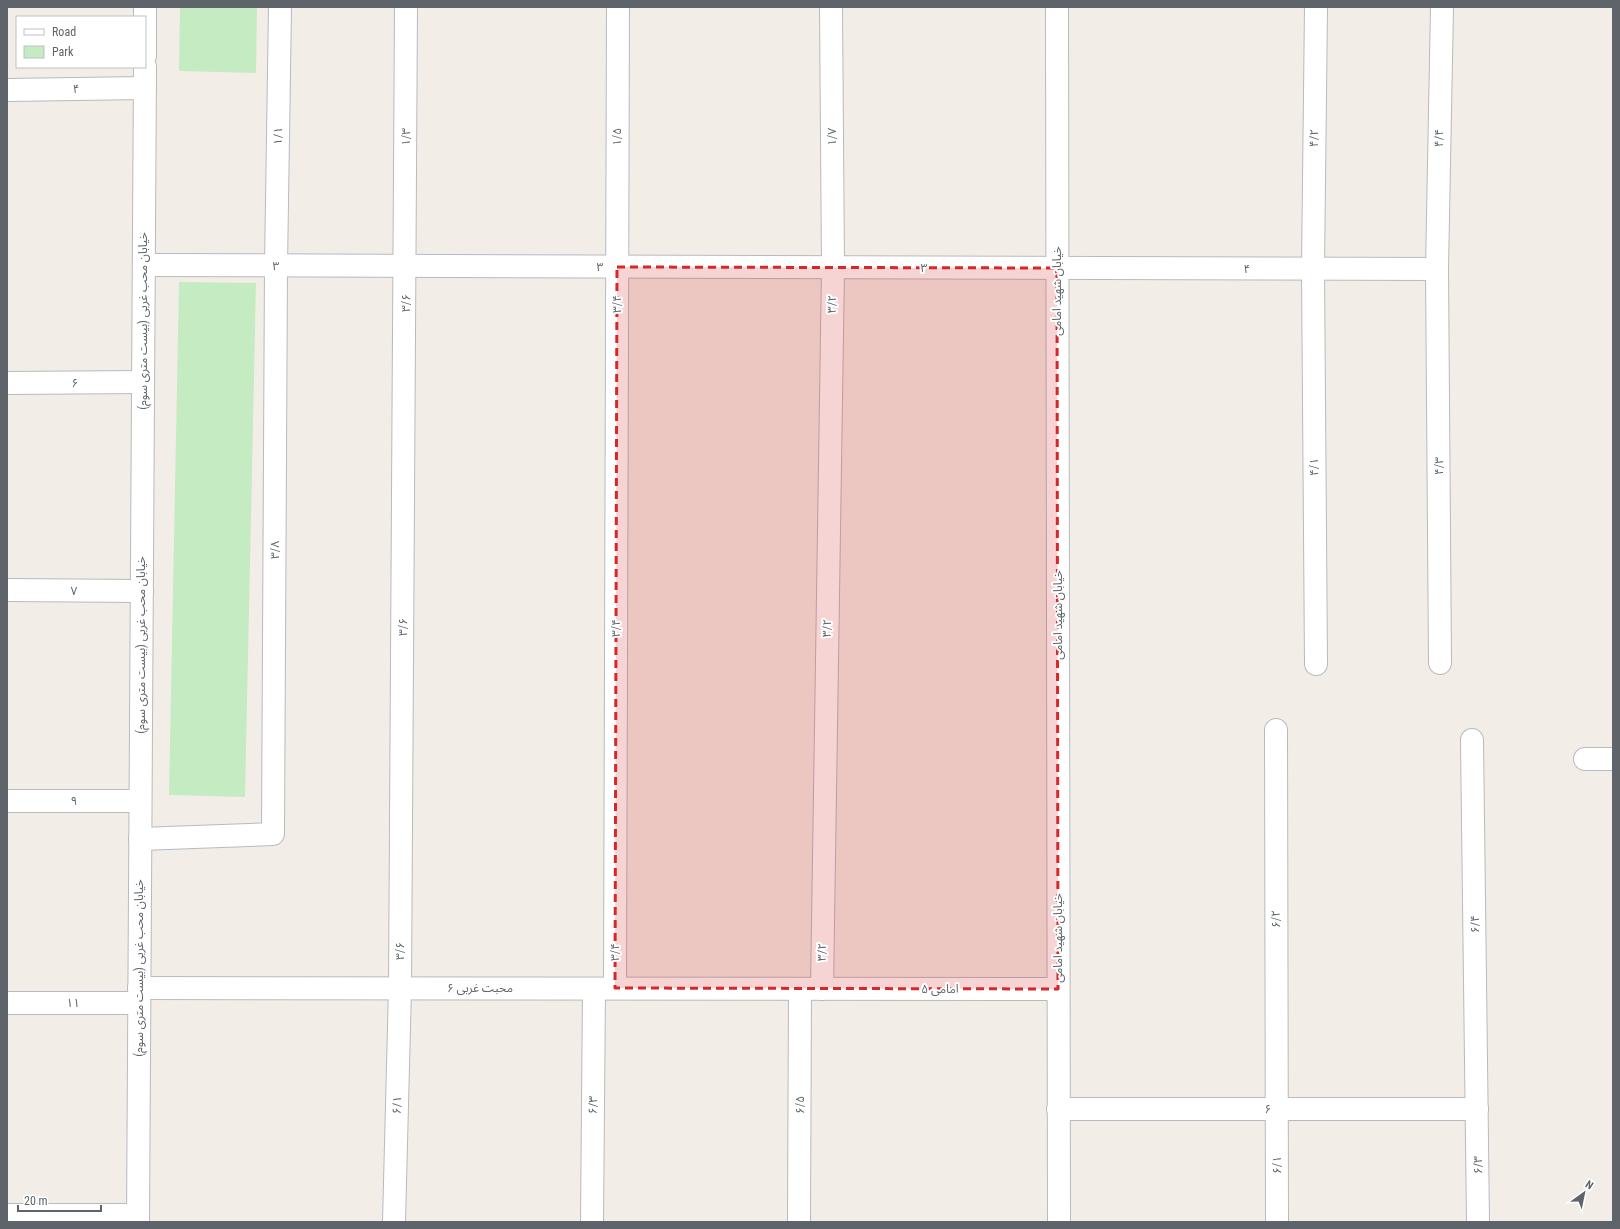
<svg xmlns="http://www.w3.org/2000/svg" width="1620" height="1229" viewBox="0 0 1620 1229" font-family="'Roboto Condensed','Noto Sans Arabic',sans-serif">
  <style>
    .green { fill: #c5ebc2 }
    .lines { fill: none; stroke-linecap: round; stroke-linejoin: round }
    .minor-casing { stroke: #b7babf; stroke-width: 24 }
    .tertiary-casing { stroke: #b7babf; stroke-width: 24 }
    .minor { stroke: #fff; stroke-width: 22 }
    .tertiary { stroke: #fff; stroke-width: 22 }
    .marked { fill: #d62828; fill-opacity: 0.2; stroke: #d62828; stroke-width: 3; stroke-dasharray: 8 5; stroke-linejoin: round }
    .labels { text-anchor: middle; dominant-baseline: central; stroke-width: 4; stroke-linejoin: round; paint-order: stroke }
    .street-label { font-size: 12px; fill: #5e6469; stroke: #fff }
  </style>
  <rect width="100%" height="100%" fill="#f2eee7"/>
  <g class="green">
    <path d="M180 7H257L256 73 179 71Z"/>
    <path d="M179 282 256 283 245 797 169 795Z"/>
  </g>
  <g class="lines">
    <g class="minor-casing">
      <g id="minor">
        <path d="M7 90 145 88"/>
        <path d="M144 265 1437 269"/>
        <path d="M7 383 143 382"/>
        <path d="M7 590 142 591"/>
        <path d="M1440 663 1437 269 1442 7"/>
        <path d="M1316 664 1313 269 1316 7"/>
        <path d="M1276 730 1277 1222"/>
        <path d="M1472 740 1478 1222"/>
        <path d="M1585 759H1613"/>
        <path d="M7 801H140"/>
        <path d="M140 839 273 834 276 266 280 7"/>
        <path d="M139 988 1058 989"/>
        <path d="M615 988 618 7"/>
        <path d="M822 989 833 268 831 7"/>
        <path d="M7 1003H139"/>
        <path d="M1058 1109H1477"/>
        <path d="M7 1215H138"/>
        <path d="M394 1222 400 988 406 7"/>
        <path d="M592 1222 594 989"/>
        <path d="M799 1222 800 989"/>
      </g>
    </g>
    <g class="tertiary-casing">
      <g id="tertiary">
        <path d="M1057 7 1059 1222"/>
        <path d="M145 56V7"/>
        <path d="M138 1222 145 67"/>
      </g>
    </g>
    <use href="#minor" class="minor"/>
    <use href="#tertiary" class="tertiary"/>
  </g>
  <path class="marked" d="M617 267 1057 268 1058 989 615 988Z"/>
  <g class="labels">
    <g class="street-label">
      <text transform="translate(76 89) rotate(-1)">۴</text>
      <text transform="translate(278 136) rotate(-89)">۱/۱</text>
      <text transform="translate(406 137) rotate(-90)">۱/۳</text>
      <text transform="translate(617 137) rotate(-90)">۱/۵</text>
      <text transform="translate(832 137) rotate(-90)">۱/۷</text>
      <text transform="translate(1314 138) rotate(-89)">۴/۲</text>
      <text transform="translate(1439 138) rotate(-89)">۴/۴</text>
      <text x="276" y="266">۳</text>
      <text x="600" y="267">۳</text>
      <text x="924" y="268">۳</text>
      <text x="1247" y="269">۴</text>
      <text transform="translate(1057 291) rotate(-90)">خیابان شهید امامی</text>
      <text transform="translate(406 303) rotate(-90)">۳/۶</text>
      <text transform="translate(617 304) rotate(-90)">۳/۴</text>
      <text transform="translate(832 304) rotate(-89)">۳/۲</text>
      <text transform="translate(143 321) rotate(-90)">خیابان محب غربی (بیست متری سوم)</text>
      <text x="75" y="383">۶</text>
      <text transform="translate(1439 466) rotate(-90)">۴/۳</text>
      <text transform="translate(1314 467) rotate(-90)">۴/۱</text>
      <text transform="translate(275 550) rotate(-90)">۳/۸</text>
      <text x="74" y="591">۷</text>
      <text transform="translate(1058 615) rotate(-90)">خیابان شهید امامی</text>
      <text transform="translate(403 627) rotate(-90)">۳/۶</text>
      <text transform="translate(616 628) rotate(-90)">۳/۴</text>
      <text transform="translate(827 628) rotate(-89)">۳/۲</text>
      <text transform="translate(141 645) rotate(-90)">خیابان محب غربی (بیست متری سوم)</text>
      <text x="74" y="801">۹</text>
      <text transform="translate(1276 919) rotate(-90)">۶/۲</text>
      <text transform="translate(1475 924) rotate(-91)">۶/۴</text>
      <text transform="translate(1058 938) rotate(-90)">خیابان شهید امامی</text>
      <text transform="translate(400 951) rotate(-90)">۳/۶</text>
      <text transform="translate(615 952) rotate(-90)">۳/۴</text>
      <text transform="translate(822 952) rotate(-89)">۳/۲</text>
      <text transform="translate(139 968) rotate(-90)">خیابان محب غربی (بیست متری سوم)</text>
      <text x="480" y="988">محبت غربی ۶</text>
      <text x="940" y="989">امامی ۵</text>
      <text x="73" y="1003">۱۱</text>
      <text transform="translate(397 1105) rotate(-89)">۶/۱</text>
      <text transform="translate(593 1105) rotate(-89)">۶/۳</text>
      <text transform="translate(800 1105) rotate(-90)">۶/۵</text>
      <text x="1268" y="1109">۶</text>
      <text transform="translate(1277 1165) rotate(-90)">۶/۱</text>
      <text transform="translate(1478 1165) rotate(-91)">۶/۳</text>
    </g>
  </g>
  <rect width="1620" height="1229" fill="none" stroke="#5e6469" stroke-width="16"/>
  <rect x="16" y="16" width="130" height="52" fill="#ffffff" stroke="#bfc1c3"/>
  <rect x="24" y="29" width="20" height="6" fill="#ffffff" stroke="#bfc1c3"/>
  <text x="52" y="36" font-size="12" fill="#5e6469">Road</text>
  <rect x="24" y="46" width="20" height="12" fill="#c5ebc2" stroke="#bfc1c3"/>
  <text x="52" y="56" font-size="12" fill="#5e6469">Park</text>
  <g transform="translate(1584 1193) rotate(33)" stroke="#ffffff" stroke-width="3" paint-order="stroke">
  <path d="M0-3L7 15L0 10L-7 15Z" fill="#5e6469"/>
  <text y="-6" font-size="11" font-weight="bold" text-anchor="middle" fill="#5e6469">N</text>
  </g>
  <path d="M18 1205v6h83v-6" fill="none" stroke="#5e6469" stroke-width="2"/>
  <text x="24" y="1205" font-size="12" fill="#5e6469" stroke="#ffffff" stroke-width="3" paint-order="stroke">20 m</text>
</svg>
